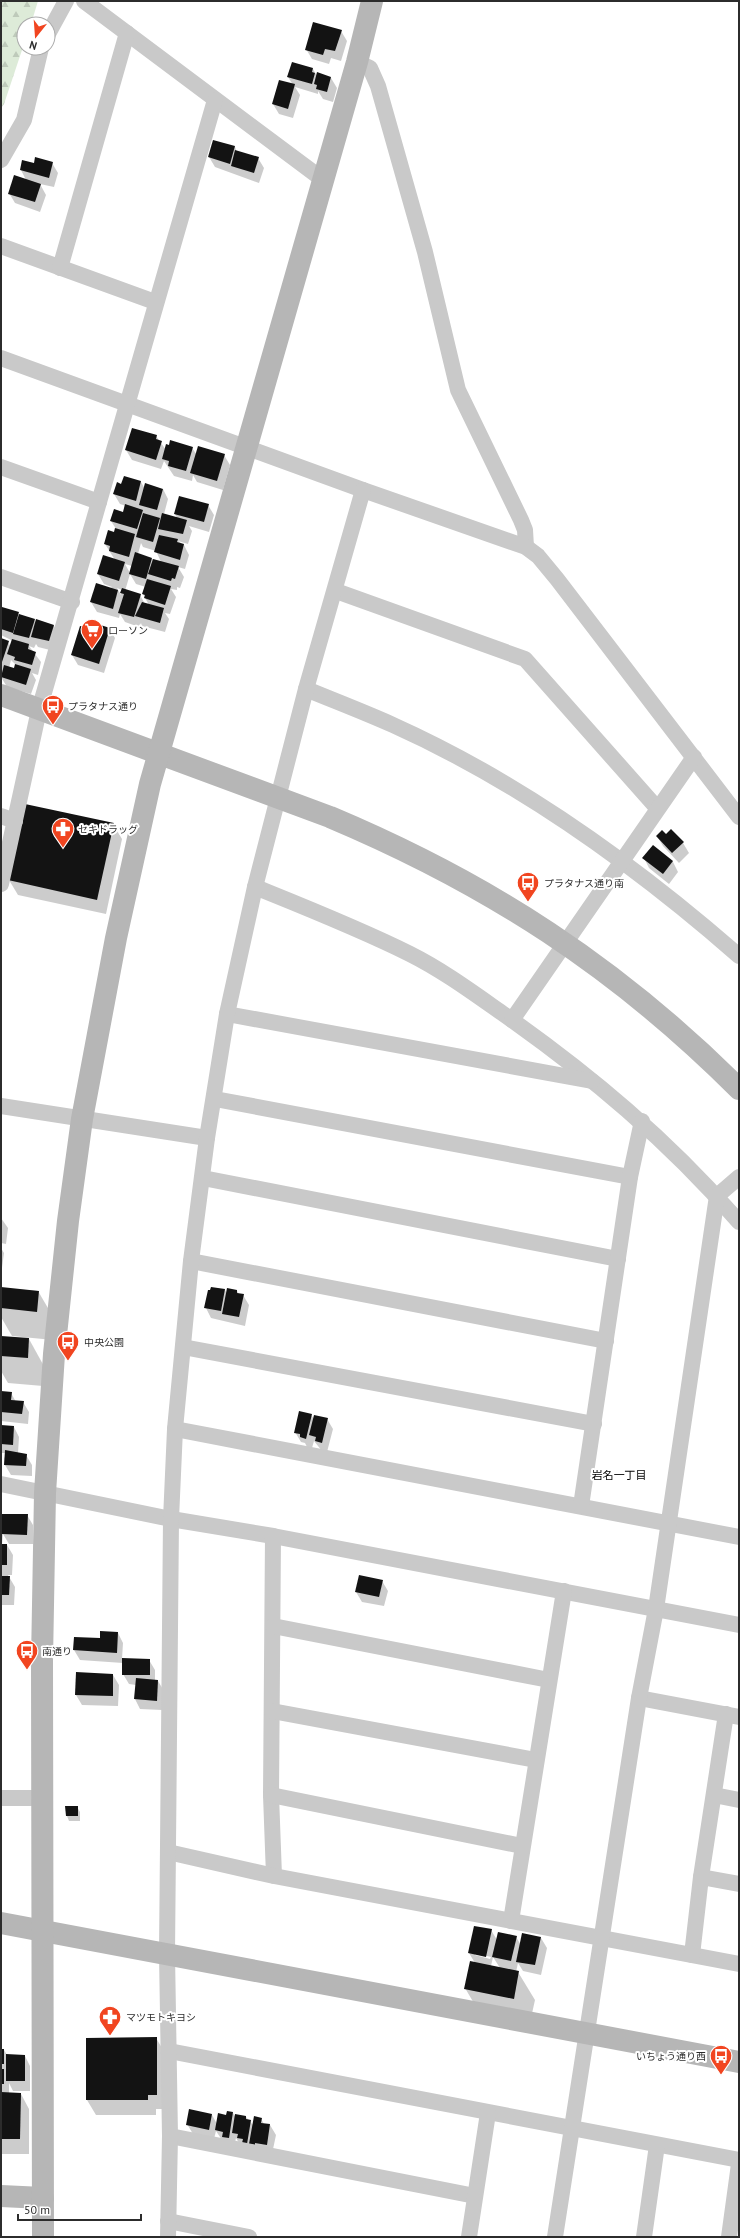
<svg xmlns="http://www.w3.org/2000/svg" width="740" height="2238" viewBox="0 0 740 2238" font-family="'PT Sans','Noto Sans JP',sans-serif">
  <style>
    .forest { fill: url(#forest-firs) }
    .shadow { fill: #0003; fill-rule: evenodd }
    .building { fill: #131313 }
    .lines { fill: none; stroke-linecap: round; stroke-linejoin: round }
    .street { stroke: #c9c9c9; stroke-width: 16 }
    .secondary { stroke: #b6b6b6; stroke-width: 22 }
    .labels { text-anchor: middle; dominant-baseline: central; stroke-width: 4; stroke-linejoin: round; paint-order: stroke }
    .poi-label { font-size: 10px; fill: #2c2c2c; stroke: #fff; text-anchor: start }
    .neighbourhood-label { font-size: 11px; fill: #000; stroke: #fff }
  </style>
  <defs>
    <pattern id="forest-firs" width="22" height="20" patternUnits="userSpaceOnUse"><rect width="22" height="20" fill="#ddebd8"/><path d="M5 1l3.5 6h-7zM16 11l3.5 6h-7z" fill="#becaba"/></pattern>
  </defs>
  <rect width="100%" height="100%" fill="#fff"/>
  <path class="forest" d="M1 1H38L31 24H24V44L4 104 1 108Z"/>
  <g class="shadow">
    <path d="M341 31 347 41 341 61 331 58 329 64 312 59 306 49Z"/>
    <path d="M313 69 317 76 331 78 337 88 333 102 323 99 318 91V94L295 87 300 95 293 118 279 114 273 104 293 85 288 77Z"/>
    <path d="M214 141 235 147 237 152 258 158 264 168 259 183 215 167 209 157Z"/>
    <path d="M23 161 34 165 52 163 58 173 54 187 40 184 46 195 40 212 15 203 9 193 26 180 21 170Z"/>
    <path d="M156 436 166 450 192 448 197 455H224L230 465 223 490 197 482 193 475 192 481 174 476 164 461 161 469 132 460 126 450Z"/>
    <path d="M141 482 145 489H163L168 499 164 514 177 518 175 514 208 505 214 515 209 532 189 526 192 531 188 544 178 541 184 545 189 555 185 569 178 567 184 577 180 588 177 587V590L171 589 176 597 170 614 165 613 169 619 165 632 142 626 141 623 139 627 125 622 120 614 119 618 97 612 91 602 112 587 104 584 98 574 115 560 105 544 116 529 111 521 124 513 126 506 120 504 114 494 122 485ZM141 543 143 547 156 551 161 562 138 554ZM125 564 132 566 130 573ZM130 574 136 584 146 587 143 594 149 605 145 604 140 595 125 591ZM117 588 122 590 121 595Z"/>
    <path d="M2 608 34 620 36 623 54 626 59 636 54 651 38 647 36 644 34 648 29 646 41 662 38 675 32 673 36 680 31 694 7 687 1 677V639L8 642 11 647 13 641 1 635ZM11 660 16 665 15 669 9 668Z"/>
    <path d="M109 628 115 638 104 673 78 665 72 655 90 630Z"/>
    <path d="M113 824 122 839 106 914 18 895 9 880Z"/>
    <path d="M657 836H666L683 843 689 853 679 863 663 846Z"/>
    <path d="M653 847 673 862 678 872 669 884 649 868 644 858Z"/>
    <path d="M1 1218 8 1228 6 1244 1 1243Z"/>
    <path d="M1 1248 4 1253 2 1268H1Z"/>
    <path d="M1 1288 38 1291 55 1320 53 1340 12 1336 1 1317Z"/>
    <path d="M212 1288 225 1290 227 1294 237 1291 239 1294 243 1295 249 1305 245 1326 211 1318 206 1308Z"/>
    <path d="M1 1337 29 1339 45 1368 43 1386 8 1383 1 1371Z"/>
    <path d="M1 1392 11 1393 16 1402H23L29 1412 28 1424 1 1421Z"/>
    <path d="M311 1415 314 1419H327L333 1429 327 1452 322 1451 314 1441 312 1448 307 1447 305 1443 301 1442 295 1432Z"/>
    <path d="M1 1426 14 1427 19 1437 18 1453 26 1455 32 1465V1476L11 1475 5 1465 6 1453H1Z"/>
    <path d="M27 1515 33 1525V1544H9L3 1534 2 1545H7L13 1555 12 1575H8L15 1587 14 1605H1V1517L3 1520Z"/>
    <path d="M382 1581 388 1591 384 1606 362 1602 356 1592Z"/>
    <path d="M118 1633 123 1643 122 1659 149 1660 155 1670V1681H158L164 1691 162 1710 140 1709 135 1699 136 1685 129 1684 123 1674V1663L80 1660 74 1650Z"/>
    <path d="M113 1675 119 1685 118 1706 82 1705 76 1695Z"/>
    <path d="M66 1807H77L80 1812V1821H69L67 1816Z"/>
    <path d="M491 1930 497 1940 516 1937 521 1945 541 1938 547 1948 541 1975 523 1971 518 1963 516 1972H518L535 2000 529 2027 482 2017 465 1988 475 1963 469 1953ZM475 1953 491 1957 490 1959 475 1955ZM493 1957 500 1968 491 1966Z"/>
    <path d="M156 2038 165 2053V2109H156V2115H96L87 2100V2039Z"/>
    <path d="M1 2050H4L7 2055 25 2056 30 2066V2091H13L9 2083V2093L21 2094 29 2109V2154H1Z"/>
    <path d="M233 2113 236 2118 246 2117 253 2125 261 2119 264 2124 270 2125 276 2135 272 2154 239 2143 236 2138 234 2147 222 2140 216 2131 214 2139 193 2134 187 2124 212 2115 217 2124Z"/>
  </g>
  <g class="building">
    <path d="M313 22 342 30 335 51 325 49 323 55 305 50Z"/>
    <path d="M292 62 313 68 312 72 315 73 312 84 287 77Z"/>
    <path d="M317 72 331 77 327 92 316 89 317 85 314 84Z"/>
    <path d="M279 80 295 84 288 109 272 104Z"/>
    <path d="M213 140 235 146 230 164 208 157Z"/>
    <path d="M235 150 259 157 254 173 231 166Z"/>
    <path d="M35 157 53 162 49 178 20 170 22 160 34 163Z"/>
    <path d="M14 175 41 184 35 202 8 194Z"/>
    <path d="M132 428 157 435 156 439 162 441 156 460 125 450Z"/>
    <path d="M170 440 193 447 186 471 168 466 169 461 162 459 166 444 169 445Z"/>
    <path d="M198 446 225 454 217 481 190 473Z"/>
    <path d="M124 476 141 481 136 501 113 494 117 482 121 484Z"/>
    <path d="M145 483 163 489 157 510 139 505Z"/>
    <path d="M179 496 209 504 204 522 174 514Z"/>
    <path d="M125 504 143 510 137 529 110 521 114 509 123 512Z"/>
    <path d="M143 513 160 518 153 542 136 537Z"/>
    <path d="M162 513 187 520 183 534 158 529Z"/>
    <path d="M115 528 135 534 129 557 109 551 110 546 104 544 108 530 114 532Z"/>
    <path d="M159 535 178 539 177 542 184 544 180 560 154 552Z"/>
    <path d="M135 552 152 558 146 579 129 574Z"/>
    <path d="M103 555 125 562 119 581 97 574Z"/>
    <path d="M153 559 179 566 175 579 172 578 171 581 148 574Z"/>
    <path d="M147 579 171 586 165 605 144 598 145 595 142 594Z"/>
    <path d="M96 583 118 590 113 609 90 602Z"/>
    <path d="M122 588 141 594 134 617 118 613 124 594 120 593Z"/>
    <path d="M142 602 164 608 160 623 135 616Z"/>
    <path d="M2 607 19 612 13 633 1 629Z"/>
    <path d="M19 614 35 619 29 638 13 634Z"/>
    <path d="M36 619 54 625 49 641 31 637Z"/>
    <path d="M91 622 110 628 99 664 71 655 80 626 89 628Z"/>
    <path d="M1 638 9 641 1 665Z"/>
    <path d="M12 639 29 644 28 649 36 652 32 665 14 660 15 657 7 654Z"/>
    <path d="M15 664 31 669 26 685 1 677 4 665 14 668Z"/>
    <path d="M25 804 114 823 97 900 8 880Z"/>
    <path d="M671 829 684 842 672 853 656 836 662 830 666 834Z"/>
    <path d="M653 845 673 861 663 874 642 858Z"/>
    <path d="M1 1287 39 1291 37 1312 1 1308Z"/>
    <path d="M211 1287 225 1289 221 1311 204 1308 208 1290H210Z"/>
    <path d="M227 1288 237 1290V1293L244 1294 239 1317 222 1314Z"/>
    <path d="M1 1336 29 1338 28 1358 1 1356Z"/>
    <path d="M1 1391 12 1392 11 1400 24 1401 22 1414 1 1412Z"/>
    <path d="M299 1411 312 1414 306 1439 300 1437V1434L294 1433Z"/>
    <path d="M314 1415 328 1418 322 1443 315 1441 316 1437 309 1435Z"/>
    <path d="M1 1425 14 1426 13 1445 1 1444Z"/>
    <path d="M5 1450 27 1454 26 1466 4 1465Z"/>
    <path d="M2 1514H28L27 1535 2 1534Z"/>
    <rect x="1" y="1544" width="6" height="21"/>
    <path d="M359 1575 383 1580 379 1597 355 1592Z"/>
    <path d="M1 1576H10L9 1595H1Z"/>
    <path d="M100 1631 118 1632 117 1653 73 1650 74 1637 100 1638Z"/>
    <path d="M122 1658 150 1659V1675H122Z"/>
    <path d="M76 1672 113 1674V1696L75 1695Z"/>
    <path d="M136 1678 158 1680 157 1701 134 1699Z"/>
    <path d="M65 1806H78V1816H66Z"/>
    <path d="M474 1926 492 1929 486 1957 468 1953Z"/>
    <path d="M498 1932 517 1936 511 1961 492 1957Z"/>
    <path d="M522 1933 541 1937 535 1965 516 1962Z"/>
    <path d="M470 1961 519 1971 514 1999 464 1989Z"/>
    <path d="M157 2037V2095H148V2100H86V2038Z"/>
    <rect x="1" y="2049" width="3" height="15"/>
    <path d="M6 2054 25 2055V2081H6Z"/>
    <rect x="1" y="2069" width="3" height="15"/>
    <path d="M1 2092 21 2093 20 2139H1Z"/>
    <path d="M189 2109 212 2114 209 2130 186 2125Z"/>
    <path d="M227 2111 233 2112 229 2138 222 2137 223 2132 215 2130 218 2113 226 2115Z"/>
    <path d="M235 2114 246 2116V2119L251 2120 247 2144 242 2143 243 2139 237 2138 238 2134 232 2133Z"/>
    <path d="M254 2116 262 2118 261 2123 270 2124 267 2145 255 2143V2145L249 2144Z"/>
  </g>
  <g class="lines">
    <g class="street">
      <path d="M84 1 322 179"/>
      <path d="M48 34 66 1"/>
      <path d="M357 62 370 68 378 86 425 252 458 390 521 520 525 530 526 547"/>
      <path d="M1 160 24 120 41 48"/>
      <path d="M1 246 155 302"/>
      <path d="M60 268 127 33"/>
      <path d="M1 358 363 490 526 547 538 556 557 579 739 817"/>
      <path d="M1 467 99 502"/>
      <path d="M1 577 72 602"/>
      <path d="M336 591 525 659 657 808"/>
      <path d="M306 689C335 701 364 712 393 725 520 782 635 865 739 956"/>
      <path d="M1 816 15 821"/>
      <path d="M1 884 39 710 215 100"/>
      <path d="M255 887C307 908 360 929 410 954 442 970 472 992 502 1013 590 1075 668 1140 739 1222"/>
      <path d="M227 1014 592 1081"/>
      <path d="M512 1020 694 757"/>
      <path d="M215 1099 630 1177"/>
      <path d="M1 1106 207 1138"/>
      <path d="M203 1178 618 1259"/>
      <path d="M191 1261 606 1341"/>
      <path d="M183 1347 594 1424"/>
      <path d="M175 1429 739 1537"/>
      <path d="M1 1484 171 1519 273 1536 739 1625"/>
      <path d="M581 1506 630 1177 642 1121"/>
      <path d="M273 1536 271 1795 274 1876"/>
      <path d="M273 1626 549 1680"/>
      <path d="M639 1698 739 1717"/>
      <path d="M272 1711 536 1760"/>
      <path d="M271 1795 522 1846"/>
      <path d="M714 1795 739 1800"/>
      <path d="M1 1798H43"/>
      <path d="M168 1852 274 1876 739 1964"/>
      <path d="M701 1877 739 1884"/>
      <path d="M511 1921 564 1591"/>
      <path d="M692 1955 701 1877 726 1714"/>
      <path d="M169 2051 739 2160"/>
      <path d="M170 2136 475 2196"/>
      <path d="M168 2221 249 2237"/>
      <path d="M168 2237 170 2136 167 1954 171 1519 175 1429 191 1261 207 1138 227 1014 255 887 306 689 363 490"/>
      <path d="M469 2237 488 2113"/>
      <path d="M555 2237 639 1698 656 1609 717 1196 739 1177"/>
      <path d="M644 2237 657 2145"/>
      <path d="M729 2237 739 2164"/>
    </g>
    <g class="secondary">
      <path d="M1 695 330 817C489 884 617 967 739 1089"/>
      <path d="M1 1923 739 2062"/>
      <path d="M1 2196 43 2198"/>
      <path d="M43 2237 42 1661 45 1493 54 1354 68 1221 82 1119 116 938 150 784 357 62 372 1"/>
    </g>
  </g>
  <defs>
    <g id="supermarket-pin" transform="scale(1.15)"><path d="M0 17L-7.5 6A9.5 9.5 0 1 1 7.5 6Z" fill="#f14520" stroke="#fff"/><path d="M-6-5.5h2.5l.6 2H6L4.5 2H-2.5L-4.4-4H-6ZM-1.5 3.2a1.3 1.3 0 1 0 .1 0ZM3 3.2a1.3 1.3 0 1 0 .1 0Z" fill="#fff"/></g>
    <g id="bus-pin" transform="scale(1.15)"><path d="M0 17L-7.5 6A9.5 9.5 0 1 1 7.5 6Z" fill="#f14520" stroke="#fff"/><path d="M-5-6H5V4H4V6H2V4H-2V6H-4V4H-5ZM-3.5-4V0h7V-4ZM-3.5 1.2v1.5H-2V1.2ZM2 1.2v1.5H3.5V1.2Z" fill="#fff"/></g>
    <g id="pharmacy-pin" transform="scale(1.15)"><path d="M0 17L-7.5 6A9.5 9.5 0 1 1 7.5 6Z" fill="#f14520" stroke="#fff"/><path d="M-2-6h4v4h4v4h-4v4h-4v-4h-4v-4h4Z" fill="#fff"/></g>
  </defs>
  <g fill-rule="evenodd">
    <use href="#supermarket-pin" x="92" y="630"/>
    <use href="#bus-pin" x="53" y="706"/>
    <use href="#pharmacy-pin" x="63" y="829"/>
    <use href="#bus-pin" x="528" y="883"/>
    <use href="#bus-pin" x="68" y="1342"/>
    <use href="#bus-pin" x="27" y="1651"/>
    <use href="#pharmacy-pin" x="110" y="2017"/>
    <use href="#bus-pin" x="721" y="2056"/>
  </g>
  <g class="labels">
    <g class="poi-label">
      <text x="108" y="630">ローソン</text>
      <text x="68" y="706">プラタナス通り</text>
      <text x="78" y="829">セキドラッグ</text>
      <text x="544" y="883">プラタナス通り南</text>
      <text x="84" y="1342">中央公園</text>
      <text x="42" y="1651">南通り</text>
      <text x="126" y="2017">マツモトキヨシ</text>
      <text x="706" y="2056" text-anchor="end">いちょう通り西</text>
    </g>
    <g class="neighbourhood-label">
      <text x="619" y="1475">岩名一丁目</text>
    </g>
  </g>
  <rect width="740" height="2238" fill="none" stroke="#2c2c2c" stroke-width="4"/>
  <g transform="translate(36 36) rotate(197)"><circle r="19" fill="#ffffff" stroke="#ababab"/>
  <path d="M0-3L7 15L0 10L-7 15Z" fill="#f14520"/>
  <text y="-6" font-size="11" font-weight="bold" text-anchor="middle" fill="#2c2c2c">N</text>
  </g>
  <path d="M18 2214v6h123v-6" fill="none" stroke="#2c2c2c" stroke-width="2"/>
  <text x="24" y="2214" font-size="12" fill="#2c2c2c" stroke="#ffffff" stroke-width="3" paint-order="stroke">50 m</text>
</svg>
